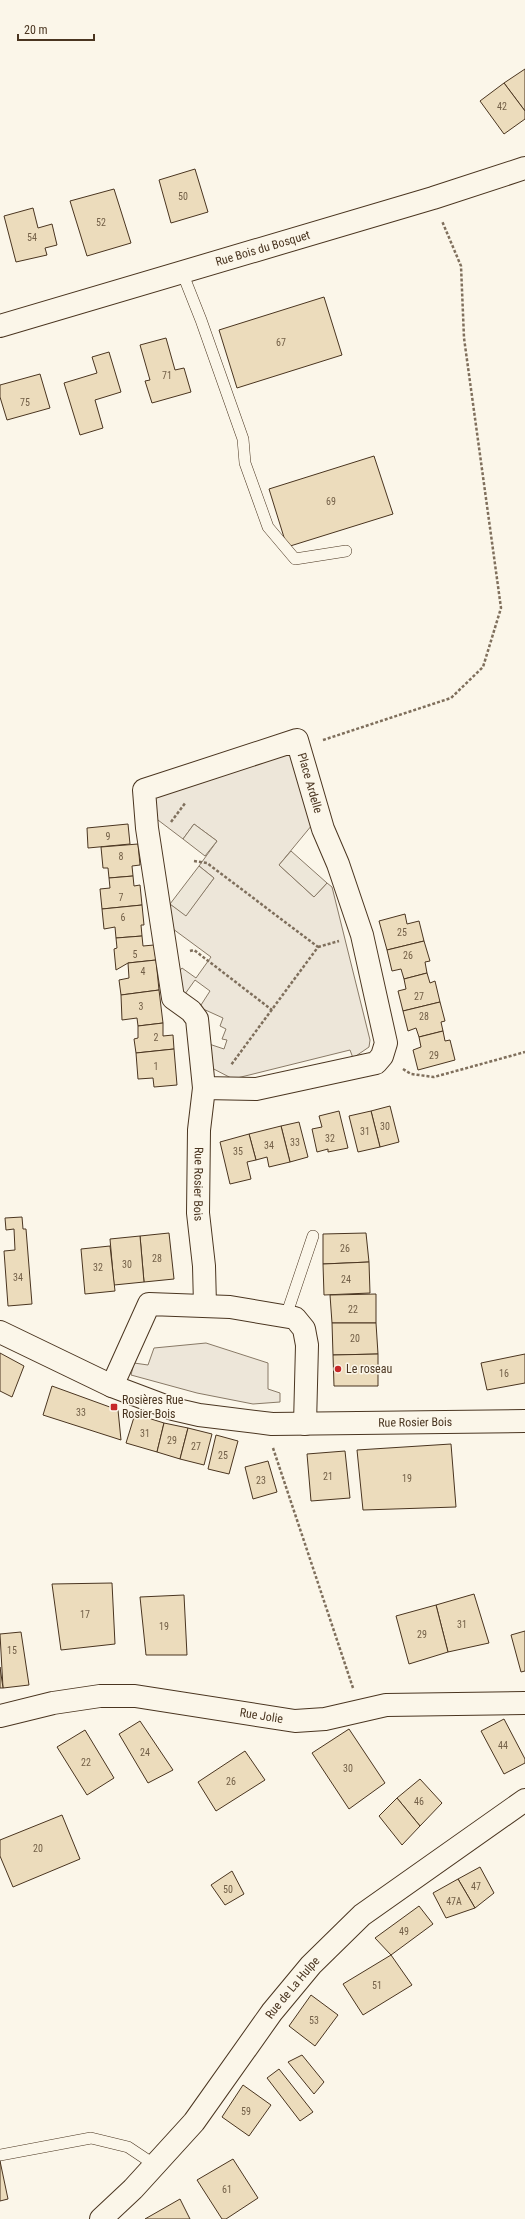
<svg xmlns="http://www.w3.org/2000/svg" width="525" height="2219" viewBox="0 0 525 2219" font-family="'Roboto Condensed',sans-serif">
  <style>
    .green { fill: #ede6d9; stroke: #887966 }
    .parking { fill: #ede7d9; stroke: #887966 }
    .building { fill: #ecdcbc; stroke: #4a3520 }
    .lines { fill: none; stroke-linecap: round; stroke-linejoin: round }
    .lane-casing { stroke: #4a3520; stroke-width: 12 }
    .street-casing { stroke: #4a3520; stroke-width: 24 }
    .secondary-casing { stroke: #4a3520; stroke-width: 24 }
    .path { stroke: #7f6f5c; stroke-width: 2.5; stroke-dasharray: 3 2; stroke-linecap: butt }
    .lane { stroke: #fbf6e9; stroke-width: 11 }
    .street { stroke: #fbf6e9; stroke-width: 22 }
    .secondary { stroke: #fbf6e9; stroke-width: 22 }
    .poi-dot { fill: #c62828; stroke: #fbf6e9; stroke-width: 1.5 }
    .labels { text-anchor: middle; dominant-baseline: central; stroke-width: 3; stroke-linejoin: round; paint-order: stroke }
    .number-label { font-size: 10px; fill: #725f47 }
    .street-label { font-size: 12px; fill: #4a3520; stroke: #fbf6e9 }
    .poi-label { font-size: 12px; fill: #4a3520; stroke: #fbf6e9; text-anchor: start }
  </style>
  <rect width="100%" height="100%" fill="#fbf6e9"/>
  <g class="green">
    <path d="M292 749 312 825 279 865 314 897 327 883 332 887 370 1040 369 1047 353 1058 350 1050 233 1079 208 1066 206 1043 224 1049 227 1040 222 1039 226 1029 220 1026 223 1018 201 1008V1005L210 991 195 980 185 994 177 987 176 975 182 968 196 978 211 957 169 926 167 907 170 904 186 915 214 878 199 866 217 841 194 824 183 839 154 817V796Z"/>
    <path d="M206 1343 268 1363V1389L280 1393V1402L253 1404 197 1393 131 1375 134 1363 148 1365 154 1348Z"/>
  </g>
  <g class="parking">
    <path d="M194 824 217 841 205 856 183 839Z"/>
    <path d="M291 851 327 883 314 897 279 865Z"/>
    <path d="M199 866 214 878 186 916 170 904Z"/>
  </g>
  <g class="building">
    <path d="M525 69V111L504 83Z"/>
    <path d="M504 83 525 111V119L504 134 480 101Z"/>
    <path d="M195 169 208 212 171 223 159 180Z"/>
    <path d="M114 189 131 243 87 256 70 201Z"/>
    <path d="M33 208 38 228 52 224 57 245 45 248 47 255 16 262 4 216Z"/>
    <path d="M324 297 342 355 237 388 219 330Z"/>
    <path d="M166 338 175 370 184 368 191 392 152 403 145 381 150 380 140 345Z"/>
    <path d="M109 352 121 392 95 400 103 428 80 435 64 383 97 373 92 357Z"/>
    <path d="M40 374 50 408 7 420 0 397V385Z"/>
    <path d="M374 456 393 514 287 547 269 489Z"/>
    <path d="M128 824 130 844 88 848 87 828Z"/>
    <path d="M138 844 140 865 132 866 133 876 109 878 108 868H103L101 847Z"/>
    <path d="M133 876 134 886 140 885 142 905 102 909 100 889 110 888 109 878Z"/>
    <path d="M142 905 144 925H141L142 936 116 938 115 927 104 929 102 909Z"/>
    <path d="M405 914 407 924 419 921 424 941 387 950 379 921Z"/>
    <path d="M142 936 143 946 154 945 156 960 128 963 116 970 114 949 117 948 116 938Z"/>
    <path d="M424 941 430 961 425 962 427 973 404 979 401 969 392 971 387 950Z"/>
    <path d="M156 960 159 990 121 995 119 980 129 978 128 963Z"/>
    <path d="M427 973 430 983 435 981 440 1002 403 1011 398 991 406 989 404 979Z"/>
    <path d="M159 990 163 1023 138 1026 137 1018 122 1020 121 995Z"/>
    <path d="M440 1002 445 1021 441 1022 443 1031 419 1037 416 1028 408 1031 403 1011Z"/>
    <path d="M163 1023V1036L173 1035 174 1049 136 1053 134 1039 138 1038V1026Z"/>
    <path d="M443 1031 445 1041 450 1040 455 1060 418 1070 413 1050 421 1047 419 1037Z"/>
    <path d="M174 1049 177 1085 154 1087 153 1078 138 1079 136 1053Z"/>
    <path d="M390 1106 399 1142 380 1147 371 1111Z"/>
    <path d="M339 1111 348 1148 328 1152V1149L317 1152 312 1129 322 1127 319 1116Z"/>
    <path d="M371 1111 380 1147 358 1152 349 1116Z"/>
    <path d="M299 1122 308 1157 290 1162 281 1126Z"/>
    <path d="M281 1126 290 1162 269 1167 267 1157 256 1160 249 1134Z"/>
    <path d="M249 1134 256 1160 247 1162 251 1179 230 1184 220 1142Z"/>
    <path d="M22 1217 23 1229H26L32 1304 8 1306 4 1251 15 1250 14 1229 6 1230 5 1218Z"/>
    <path d="M169 1233 174 1279 144 1282 140 1236Z"/>
    <path d="M366 1233 369 1262 323 1264V1234Z"/>
    <path d="M140 1236 144 1282 114 1285 110 1239Z"/>
    <path d="M110 1246 115 1291 85 1294 81 1249Z"/>
    <path d="M369 1262 370 1293 324 1295 323 1264Z"/>
    <path d="M376 1294V1323H332L330 1295Z"/>
    <path d="M332 1323H376L378 1354 333 1355Z"/>
    <path d="M0 1353 24 1366 12 1397 0 1391Z"/>
    <path d="M378 1354V1386H334L333 1355Z"/>
    <path d="M525 1354V1383L487 1390 481 1363Z"/>
    <path d="M52 1386 118 1410 121 1440 43 1415Z"/>
    <path d="M135 1414 164 1423 157 1452 126 1443Z"/>
    <path d="M164 1423 188 1428 180 1459 157 1452Z"/>
    <path d="M188 1428 212 1434 204 1465 180 1459Z"/>
    <path d="M216 1435 238 1441 229 1474 208 1469Z"/>
    <path d="M451 1444 456 1507 363 1510 357 1450Z"/>
    <path d="M345 1451 350 1498 311 1501 307 1454Z"/>
    <path d="M268 1461 277 1492 253 1499 245 1467Z"/>
    <path d="M112 1583 115 1644 61 1650 52 1584Z"/>
    <path d="M474 1594 489 1643 448 1652 436 1605Z"/>
    <path d="M184 1595 187 1655H146L140 1597Z"/>
    <path d="M436 1605 448 1652 409 1664 396 1616Z"/>
    <path d="M525 1631V1671L521 1672 511 1635Z"/>
    <path d="M21 1632 29 1685 3 1688 0 1634Z"/>
    <path d="M0 1667 3 1688H0Z"/>
    <path d="M504 1719 525 1759V1763L504 1774 481 1731Z"/>
    <path d="M140 1721 173 1770 148 1783 119 1734Z"/>
    <path d="M349 1729 385 1783 349 1809 312 1753Z"/>
    <path d="M85 1730 114 1778 87 1795 57 1747Z"/>
    <path d="M245 1751 265 1780 216 1811 198 1782Z"/>
    <path d="M420 1779 442 1803 420 1826 397 1798Z"/>
    <path d="M397 1798 420 1826 402 1845 379 1816Z"/>
    <path d="M62 1815 80 1859 13 1887 0 1856V1840Z"/>
    <path d="M480 1867 494 1893 475 1908 458 1879Z"/>
    <path d="M232 1871 244 1894 225 1905 211 1885Z"/>
    <path d="M458 1879 475 1908 446 1918 433 1893Z"/>
    <path d="M419 1906 433 1924 391 1955 375 1938Z"/>
    <path d="M391 1955 412 1985 363 2015 343 1984Z"/>
    <path d="M311 1995 338 2015 315 2046 289 2026Z"/>
    <path d="M302 2055 324 2082 314 2094 288 2062Z"/>
    <path d="M279 2069 313 2112 300 2121 267 2078Z"/>
    <path d="M243 2085 271 2105 249 2136 222 2117Z"/>
    <path d="M233 2159 258 2198 226 2219H222L197 2180Z"/>
    <path d="M0 2161 8 2199 0 2201Z"/>
    <path d="M180 2199 190 2219H145Z"/>
  </g>
  <g class="lines">
    <g class="lane-casing">
      <g id="lane">
        <path d="M182 272 201 320 243 439 245 463 268 527 295 559 346 551"/>
        <path d="M286 1316 313 1236"/>
        <path d="M0 2155 91 2138 128 2147 155 2165"/>
      </g>
    </g>
    <g class="street-casing">
      <g id="street">
        <path id="s1" d="M0 326 433 198 525 168"/>
        <path id="s2" d="M204 1088 256 1089 376 1063 382 1056 386 1043 362 935 338 864 323 829 297 740 144 790 147 828 173 998 191 1011 197 1019 204 1088 199 1130 198 1213 204 1266 205 1305"/>
        <path id="s3" d="M0 1332 112 1386 173 1409 199 1415 272 1424 525 1421"/>
        <path d="M112 1386 149 1304 230 1307 295 1318 304 1329 307 1345 305 1424"/>
        <path id="s4" d="M0 1716 53 1703 100 1696H135L295 1721 325 1719 386 1705 525 1703"/>
      </g>
    </g>
    <g class="secondary-casing">
      <g id="secondary">
        <path id="s5" d="M101 2219 133 2189 194 2122 272 2012 311 1965 362 1915 525 1800"/>
      </g>
    </g>
    <g class="path">
      <path d="M323 740 451 698 483 667 501 608 464 338 461 266 442 221"/>
      <path d="M171 822 186 802"/>
      <path d="M194 861 207 863 318 947 231 1065"/>
      <path d="M318 947 339 941"/>
      <path d="M190 951 194 950 272 1010"/>
      <path d="M403 1069 411 1074 434 1077 525 1052"/>
      <path d="M273 1448 353 1688"/>
    </g>
    <use href="#lane" class="lane"/>
    <use href="#street" class="street"/>
    <use href="#secondary" class="secondary"/>
  </g>
  <g class="poi-dot">
    <circle cx="338" cy="1369" r="4"/>
    <rect x="110" y="1403" width="8" height="8" rx="2"/>
  </g>
  <g class="labels">
    <g class="number-label">
      <text x="502" y="106">42</text>
      <text x="183" y="196">50</text>
      <text x="101" y="222">52</text>
      <text x="32" y="237">54</text>
      <text x="281" y="342">67</text>
      <text x="167" y="375">71</text>
      <text x="25" y="402">75</text>
      <text x="331" y="501">69</text>
      <text x="108" y="836">9</text>
      <text x="121" y="856">8</text>
      <text x="121" y="897">7</text>
      <text x="123" y="917">6</text>
      <text x="402" y="932">25</text>
      <text x="135" y="954">5</text>
      <text x="408" y="955">26</text>
      <text x="143" y="971">4</text>
      <text x="419" y="996">27</text>
      <text x="141" y="1006">3</text>
      <text x="424" y="1016">28</text>
      <text x="156" y="1037">2</text>
      <text x="434" y="1055">29</text>
      <text x="156" y="1066">1</text>
      <text x="385" y="1126">30</text>
      <text x="365" y="1131">31</text>
      <text x="330" y="1138">32</text>
      <text x="295" y="1142">33</text>
      <text x="269" y="1145">34</text>
      <text x="238" y="1151">35</text>
      <text x="345" y="1248">26</text>
      <text x="157" y="1258">28</text>
      <text x="127" y="1264">30</text>
      <text x="98" y="1267">32</text>
      <text x="18" y="1277">34</text>
      <text x="346" y="1279">24</text>
      <text x="353" y="1309">22</text>
      <text x="355" y="1338">20</text>
      <text x="504" y="1373">16</text>
      <text x="81" y="1412">33</text>
      <text x="145" y="1433">31</text>
      <text x="172" y="1440">29</text>
      <text x="196" y="1446">27</text>
      <text x="223" y="1455">25</text>
      <text x="328" y="1476">21</text>
      <text x="407" y="1478">19</text>
      <text x="261" y="1480">23</text>
      <text x="85" y="1614">17</text>
      <text x="462" y="1624">31</text>
      <text x="164" y="1626">19</text>
      <text x="422" y="1634">29</text>
      <text x="12" y="1650">15</text>
      <text x="503" y="1745">44</text>
      <text x="145" y="1752">24</text>
      <text x="86" y="1762">22</text>
      <text x="348" y="1768">30</text>
      <text x="231" y="1781">26</text>
      <text x="419" y="1801">46</text>
      <text x="38" y="1848">20</text>
      <text x="476" y="1886">47</text>
      <text x="228" y="1889">50</text>
      <text x="454" y="1901">47A</text>
      <text x="404" y="1931">49</text>
      <text x="377" y="1985">51</text>
      <text x="314" y="2020">53</text>
      <text x="246" y="2111">59</text>
      <text x="227" y="2189">61</text>
    </g>
    <g class="street-label">
      <text stroke="none"><textPath href="#s1" startOffset="274">Rue Bois du Bosquet</textPath></text>
      <text transform="translate(310 783) rotate(74)">Place Ardelle</text>
      <text stroke="none"><textPath href="#s2" startOffset="1083">Rue Rosier Bois</textPath></text>
      <text stroke="none"><textPath href="#s3" startOffset="433">Rue Rosier Bois</textPath></text>
      <text stroke="none"><textPath href="#s4" startOffset="265">Rue Jolie</textPath></text>
      <text stroke="none"><textPath href="#s5" startOffset="301">Rue de La Hulpe</textPath></text>
    </g>
    <g class="poi-label">
      <text x="346" y="1369">Le roseau</text>
      <text x="122" y="1400">Rosières Rue<tspan x="122" dy="14">Rosier Bois</tspan></text>
    </g>
  </g>
  <path d="M18 34v6h76v-6" fill="none" stroke="#4a3520" stroke-width="2"/>
  <text x="24" y="34" font-size="12" fill="#4a3520" stroke="#fbf6e9" stroke-width="3" paint-order="stroke">20 m</text>
</svg>
